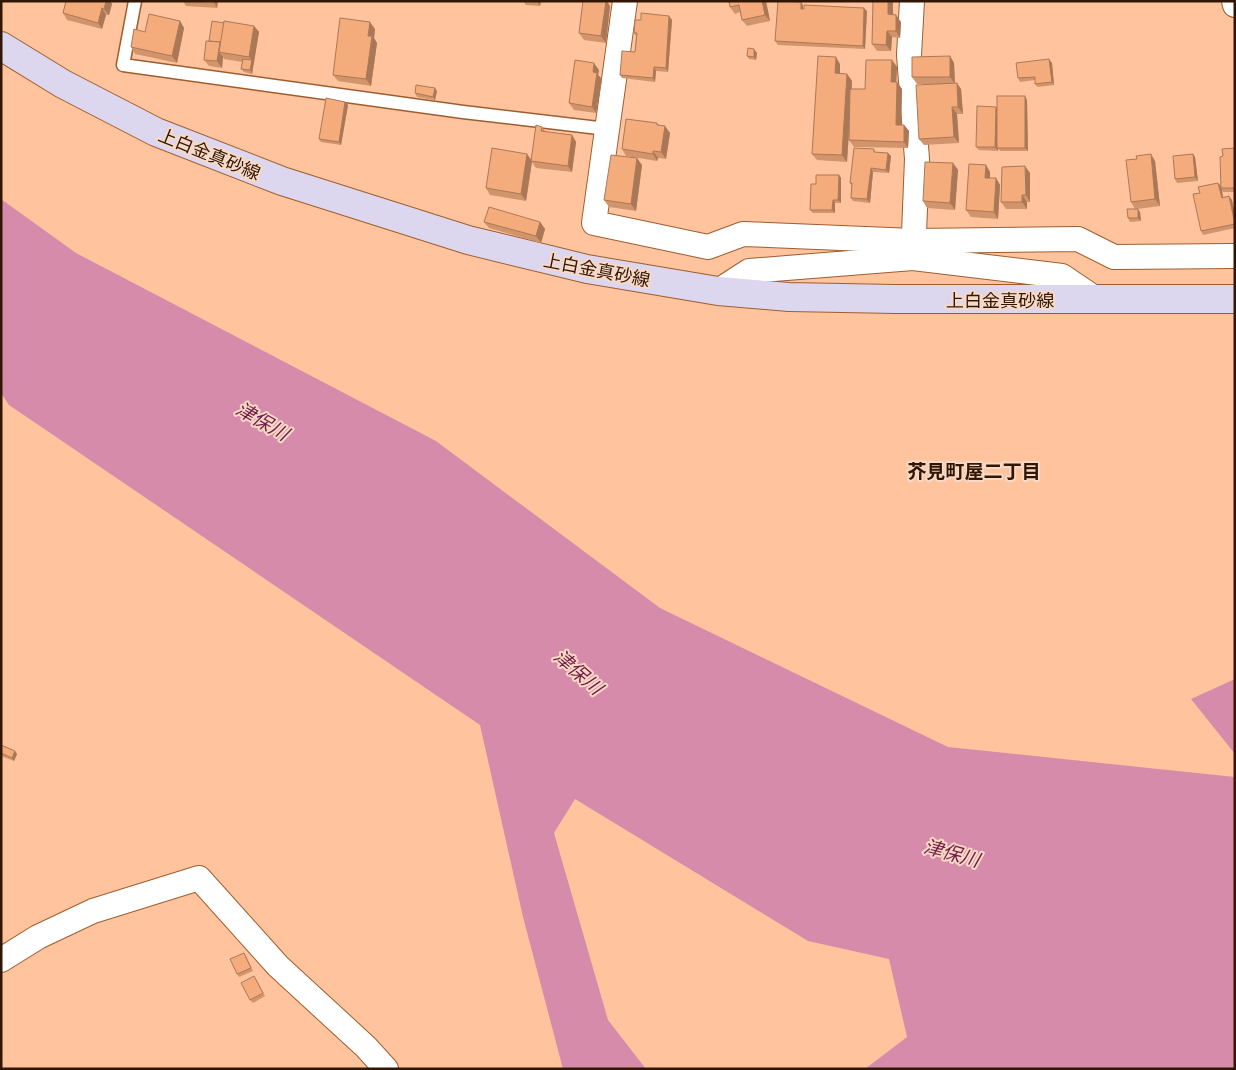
<svg xmlns="http://www.w3.org/2000/svg" width="1236" height="1070" viewBox="0 0 1236 1070" font-family="Literata,'Noto Sans JP',serif">
  <style>
    .water { fill: #d78baa }
    .lines { fill: none; stroke-linecap: round; stroke-linejoin: round }
    .service-casing { stroke: #9f5d2e; stroke-width: 15 }
    .minor-casing { stroke: #9f5d2e; stroke-width: 26 }
    .secondary-casing { stroke: #9f5d2e; stroke-width: 30 }
    .service { stroke: #fff; stroke-width: 12 }
    .minor { stroke: #fff; stroke-width: 24 }
    .secondary { stroke: #dcd6ef; stroke-width: 28 }
    .wall { fill: #d2946b }
    .shaded-wall { fill: #ab7857 }
    .building { fill: #f4ac7c; stroke: #ab7857 }
    .labels { text-anchor: middle; dominant-baseline: central; stroke-width: 4; stroke-linejoin: round; paint-order: stroke }
    .street-label { font-size: 18px; fill: #311604; stroke: #f7d9c6 }
    .water-label { font-size: 19px; font-style: italic; fill: #731a47; stroke: #f7d9c6 }
    .neighbourhood-label { font-size: 19px; font-weight: bold; fill: #311604; stroke: #f7d9c6 }
  </style>
  <rect width="100%" height="100%" fill="#ffc49e"/>
  <g class="water">
    <path d="M1 199 76 253 436 441 660 608 948 747 1235 777V1069H865L907 1037 889 959 808 941 575 799 554 833 608 1020 646 1069H563L523 917 480 725 9 405 1 393Z"/>
    <path d="M1235 679V754L1191 699Z"/>
  </g>
  <g class="lines">
    <g class="service-casing">
      <path id="service" d="M135 1 123 65 463 112 607 129"/>
    </g>
    <g class="minor-casing">
      <g id="minor">
        <path d="M625 1 594 223 708 247 743 234 914 241 1078 239 1114 257 1235 256"/>
        <path d="M912 1 909 55 917 159 913 258 1062 276 1096 299"/>
        <path d="M1234 1 1235 5"/>
        <path d="M718 291 749 271 913 258"/>
        <path d="M1 960 38 937 93 911 199 878 278 966 366 1047 386 1069"/>
      </g>
    </g>
    <g class="secondary-casing">
      <path id="secondary" d="M1 46 63 84 156 132 282 181 468 240 587 269 718 291 789 297 895 299H1235"/>
    </g>
    <use href="#service" class="service"/>
    <use href="#minor" class="minor"/>
    <use href="#secondary" class="secondary"/>
  </g>
  <g class="wall">
    <path d="M66 1H110L112 4 109 15H106L102 29 67 20 63 13Z"/>
    <path d="M183 1H218L217 8 186 6Z"/>
    <path d="M523 1H541L540 6 526 5Z"/>
    <path d="M729 1H766L770 21 747 26 742 20 740 12 735 14 730 7Z"/>
    <path d="M863 1H893V15L901 22 900 38 892 37 891 51H877L872 44 873 2Z"/>
    <path d="M803 5V9L867 11 865 49 778 45 775 41Z"/>
    <path d="M610 6 606 43 584 40 579 33Z"/>
    <path d="M669 16 672 20 668 72 656 71 655 82 622 78 620 75 635 52 636 36 634 33 641 20Z"/>
    <path d="M180 21 184 28 177 63 135 54 131 47 145 32Z"/>
    <path d="M254 26 259 32 252 74 244 72 241 69 242 62 224 59 223 57 222 68 209 66 204 60 209 41Z"/>
    <path d="M375 29 374 38 377 43 371 86 338 81 333 75Z"/>
    <path d="M757 53 756 60 749 59 747 56Z"/>
    <path d="M950 56 954 63 955 83 961 89 963 114H957L959 143 924 145 919 139 940 84H917L912 77Z"/>
    <path d="M892 60 897 67 896 82 902 89 901 125H904L909 131 908 148 854 147 849 140V131L847 162 817 160 812 154 840 64V74H847L852 81V89H865Z"/>
    <path d="M1052 63 1054 85 1038 87 1035 84V80L1020 82 1018 78Z"/>
    <path d="M599 70 598 75 602 79 596 113 574 110 569 103Z"/>
    <path d="M437 91 435 100 417 97 415 93Z"/>
    <path d="M1027 100 1028 151H1000L998 148V151L979 150 976 147 996 107 997 108Z"/>
    <path d="M345 102 348 105 341 145 321 142 319 139Z"/>
    <path d="M657 123 659 125 670 133 666 159 658 158 657 161 626 156 622 149Z"/>
    <path d="M542 127 546 132 572 135 576 142 572 172 536 168 532 162 526 201 490 195 486 188 527 154 531 160Z"/>
    <path d="M1235 148V192H1223L1221 189 1223 198 1232 200 1235 216V228L1203 235 1201 231 1200 193 1221 187 1223 156Z"/>
    <path d="M874 149 875 152 891 156 889 173 873 172 870 203 853 201 851 198 852 186 850 183Z"/>
    <path d="M1193 154 1195 157 1198 181 1177 183 1175 179Z"/>
    <path d="M1155 161 1160 206 1137 209 1140 212 1141 221 1130 222 1128 218 1135 209 1131 202Z"/>
    <path d="M953 163 958 170 955 210 927 208 923 201Z"/>
    <path d="M642 165 636 211 609 207 604 200Z"/>
    <path d="M986 165 990 172V178H996L1000 185 998 219 971 217 966 210Z"/>
    <path d="M1030 173V202H1027V209H1006L1001 202Z"/>
    <path d="M839 175 841 178V203H835V213H813L810 210 816 184Z"/>
    <path d="M484 222H540L545 229 541 243 489 228Z"/>
    <path d="M1 745 17 754 14 761 1 756Z"/>
    <path d="M246 956 253 971 239 977 237 974Z"/>
    <path d="M256 979 265 996 253 1003 250 1000Z"/>
  </g>
  <g class="shaded-wall">
    <path d="M106 1H110L112 4 109 15 104 9Z"/>
    <path d="M213 1H218L217 8Z"/>
    <path d="M537 1H541L540 6Z"/>
    <path d="M606 1H607L610 6 606 43 601 36Z"/>
    <path d="M762 1H766L770 21 765 15Z"/>
    <path d="M888 1H893V21L888 14Z"/>
    <path d="M801 2 803 5V13L801 9Z"/>
    <path d="M102 8 106 15 102 29 98 23Z"/>
    <path d="M864 8 867 11 865 49 863 46Z"/>
    <path d="M896 15 901 22 900 38 896 31Z"/>
    <path d="M669 16 672 20 668 72 666 68Z"/>
    <path d="M180 21 184 28 177 63 172 56Z"/>
    <path d="M370 22 375 29 374 38 377 43 371 86 366 79 368 36Z"/>
    <path d="M254 26 259 32 252 74 250 70 252 60 249 57Z"/>
    <path d="M887 31 892 37 891 51 886 45Z"/>
    <path d="M220 42 224 49 219 52 223 57 222 68 217 61Z"/>
    <path d="M754 49 757 53 756 60 754 57Z"/>
    <path d="M950 56 954 63 955 84 950 77Z"/>
    <path d="M836 57 840 64V80L835 73Z"/>
    <path d="M1049 59 1052 63 1054 85 1052 82Z"/>
    <path d="M892 60 897 67 896 89 891 82Z"/>
    <path d="M594 63 599 70 598 75 602 79 596 113 592 107 593 72Z"/>
    <path d="M654 67 656 71 655 82 653 78Z"/>
    <path d="M847 74 852 81 847 162 842 155Z"/>
    <path d="M897 82 902 89 901 131 896 125Z"/>
    <path d="M957 83 961 89 963 114 958 107Z"/>
    <path d="M435 88 437 91 435 100 433 97Z"/>
    <path d="M1025 96 1027 100 1028 151 1025 148Z"/>
    <path d="M345 102 348 105 341 145 339 142Z"/>
    <path d="M952 107 957 114 959 143 954 137Z"/>
    <path d="M996 107 999 110 998 151 995 147Z"/>
    <path d="M904 125 909 131 908 148 904 142Z"/>
    <path d="M665 126 670 133 666 159 661 152Z"/>
    <path d="M572 135 576 142 572 172 568 166Z"/>
    <path d="M653 151 658 158 657 161 653 154Z"/>
    <path d="M888 153 891 156 889 173 886 170Z"/>
    <path d="M527 154 532 161 526 201 521 194Z"/>
    <path d="M1151 154 1155 161 1160 206 1155 199Z"/>
    <path d="M1193 154 1195 157 1198 181 1195 177Z"/>
    <path d="M637 158 642 165 636 211 631 204Z"/>
    <path d="M953 163 958 170 955 210 950 203Z"/>
    <path d="M986 165 990 172V184L985 178Z"/>
    <path d="M1025 166 1030 173V202L1026 195Z"/>
    <path d="M871 168 873 172 870 203 867 199Z"/>
    <path d="M839 175 841 178V203L838 200Z"/>
    <path d="M996 178 1000 185 998 219 994 212Z"/>
    <path d="M1218 183 1221 186 1224 201 1222 198Z"/>
    <path d="M1022 195 1027 202V209L1022 202Z"/>
    <path d="M1229 196 1232 200 1235 216V224Z"/>
    <path d="M833 200 835 203V213L832 210Z"/>
    <path d="M1138 209 1140 212 1141 221 1138 218Z"/>
    <path d="M540 222 545 229 541 243 536 236Z"/>
    <path d="M15 751 17 754 14 761 12 758Z"/>
  </g>
  <g class="building">
    <path d="M66 1H106L104 9 102 8 98 23 63 13Z"/>
    <path d="M583 1H606L601 36 579 33Z"/>
    <path d="M729 1H762L765 15 742 20 739 5 730 7Z"/>
    <path d="M778 1 801 2V9H804V5L864 8 863 46 775 41Z"/>
    <path d="M873 1H888V14L896 15V31H887L886 45 872 44Z"/>
    <path d="M641 13 669 16 666 68 654 67 653 78 620 75 622 51 635 52 637 33H634L635 20H641Z"/>
    <path d="M149 14 180 21 172 56 131 47 134 29 145 32Z"/>
    <path d="M340 18 370 22 368 36H372L366 79 333 75Z"/>
    <path d="M212 21 224 23 221 44 220 42 209 41Z"/>
    <path d="M224 21 254 26 249 57 219 52Z"/>
    <path d="M206 41 220 42 217 61 204 60Z"/>
    <path d="M748 48 754 49V57L747 56Z"/>
    <path d="M818 56 836 57 835 73 847 74 842 155 812 154Z"/>
    <path d="M950 56V77H912V57Z"/>
    <path d="M243 59 252 60 250 70 241 69Z"/>
    <path d="M1049 59 1052 82 1035 84V77L1018 78 1016 63Z"/>
    <path d="M575 60 594 63 593 72 597 73 592 107 569 103Z"/>
    <path d="M866 60H892L891 82H897L896 125H904V142L849 140 850 89H865Z"/>
    <path d="M957 83 958 107H952L954 137 919 139 916 85Z"/>
    <path d="M416 85 435 88 433 97 415 93Z"/>
    <rect x="997" y="96" width="28" height="52"/>
    <path d="M326 98 345 102 339 142 319 139Z"/>
    <path d="M977 106 996 107 995 147H976Z"/>
    <path d="M626 119 657 123V125L665 126 661 152 653 151V154L622 149Z"/>
    <path d="M536 125 542 127 541 131 572 135 568 166 531 161Z"/>
    <path d="M492 148 527 154 521 194 486 188Z"/>
    <path d="M854 148 874 149V152L888 153 886 170 871 168 867 199 851 198 852 183H850Z"/>
    <path d="M1235 148V188H1221L1220 157 1223 156 1222 149Z"/>
    <path d="M1151 154 1155 199 1131 202 1126 160 1137 159 1136 156Z"/>
    <path d="M1193 154 1195 177 1175 179 1173 156Z"/>
    <path d="M611 155 637 158 631 204 604 200Z"/>
    <path d="M925 162 953 163 950 203 923 201Z"/>
    <path d="M969 164 986 165 985 178H996L994 212 966 210Z"/>
    <path d="M1025 166 1026 195H1022V202H1001L1002 167Z"/>
    <path d="M816 175H839L838 200H833L832 210H810L811 184H816Z"/>
    <path d="M1218 183 1222 198 1229 196 1235 224 1201 231 1193 194 1200 193 1198 187Z"/>
    <path d="M489 207 540 222 536 236 484 222Z"/>
    <path d="M1127 209H1138V218H1128Z"/>
    <path d="M1 745 15 751 12 758 1 753Z"/>
    <path d="M244 953 251 968 237 974 230 959Z"/>
    <path d="M254 976 263 993 250 1000 241 983Z"/>
  </g>
  <g class="labels">
    <g class="street-label">
      <text transform="translate(210 153) rotate(22)">上白金真砂線</text>
      <text transform="translate(597 269) rotate(11)">上白金真砂線</text>
      <text x="1000" y="299">上白金真砂線</text>
    </g>
    <g class="water-label">
      <text transform="translate(263 420) rotate(30)">津保川</text>
      <text transform="translate(579 671) rotate(41)">津保川</text>
      <text transform="translate(952 852) rotate(15)">津保川</text>
    </g>
    <g class="neighbourhood-label">
      <text x="974" y="470">芥見町屋二丁目</text>
    </g>
  </g>
  <rect width="1236" height="1070" fill="none" stroke="#311604" stroke-width="5"/>
</svg>
